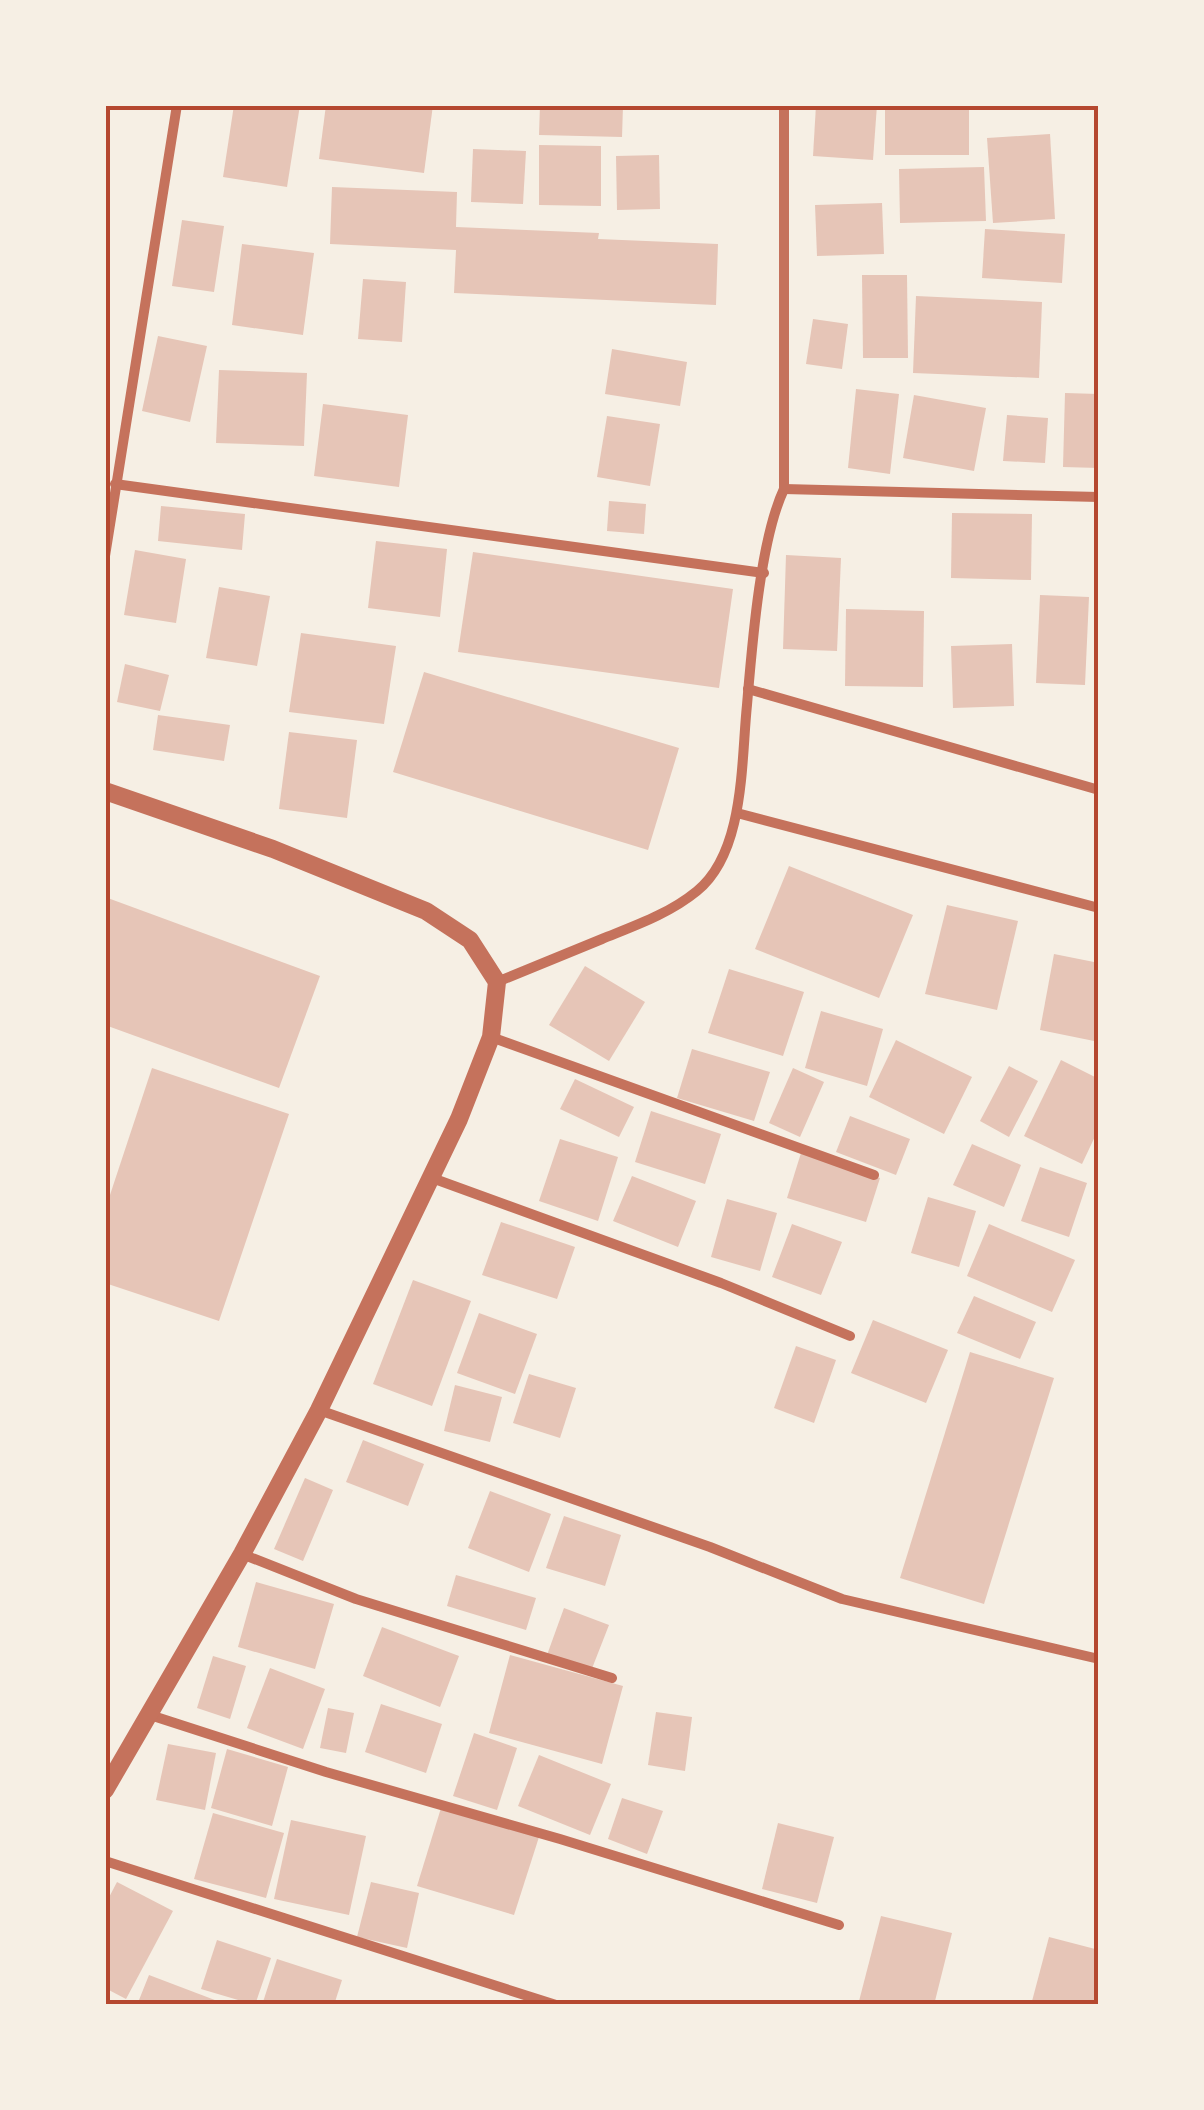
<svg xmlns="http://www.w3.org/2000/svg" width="1204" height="2110" viewBox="0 0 1204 2110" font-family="Montserrat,sans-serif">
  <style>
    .building { fill: #e6c5b7 }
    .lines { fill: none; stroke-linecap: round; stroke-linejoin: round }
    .minor { stroke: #c5725c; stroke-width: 10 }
    .tertiary { stroke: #c5725c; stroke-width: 18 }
    .neatline { fill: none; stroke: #b5482f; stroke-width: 4 }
  </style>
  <rect width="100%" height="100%" fill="#f6efe4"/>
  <g class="building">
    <path d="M234 105H300L287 187 223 177Z"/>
    <path d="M326 105H433L424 173 319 159Z"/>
    <path d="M540 105H623L622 137 539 135Z"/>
    <path d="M816 105H877L873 160 813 156Z"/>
    <rect x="885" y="109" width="84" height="46"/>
    <path d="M1050 134 1055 219 993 223 987 138Z"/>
    <path d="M539 145 601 146V206L539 205Z"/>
    <path d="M473 149 526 151 523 204 471 202Z"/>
    <path d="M659 155 660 209 617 210 616 156Z"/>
    <path d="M984 167 986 221 900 223 899 169Z"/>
    <path d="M332 187 457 192 456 227 599 233 598 239 718 244 716 305 454 293 456 250 330 244Z"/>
    <path d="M882 203 884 254 817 256 815 205Z"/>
    <path d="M182 220 224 226 214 292 172 286Z"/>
    <path d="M985 229 1065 234 1062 283 982 278Z"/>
    <path d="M242 244 314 253 303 335 232 325Z"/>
    <path d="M862 275H907L908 358H863Z"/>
    <path d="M363 279 406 282 402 342 358 339Z"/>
    <path d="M916 296 1042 302 1039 378 913 373Z"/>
    <path d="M813 319 848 324 842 369 806 364Z"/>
    <path d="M158 336 207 346 190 422 142 411Z"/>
    <path d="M612 349 687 362 680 406 605 394Z"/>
    <path d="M219 370 307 373 304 446 216 443Z"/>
    <path d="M856 389 899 394 890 474 848 468Z"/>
    <path d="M1065 393 1099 394V468L1063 467Z"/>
    <path d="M914 395 986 408 974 471 903 458Z"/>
    <path d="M323 404 408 415 399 487 314 476Z"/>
    <path d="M1007 415 1048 418 1045 463 1003 461Z"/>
    <path d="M607 416 660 424 650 486 597 477Z"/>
    <path d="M609 501 646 504 644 534 607 531Z"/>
    <path d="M161 506 245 514 242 550 158 541Z"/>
    <path d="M952 513 1032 514 1031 580 951 578Z"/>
    <path d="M376 541 447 549 440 617 368 608Z"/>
    <path d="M135 550 186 559 176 623 124 615Z"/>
    <path d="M473 552 733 589 719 688 458 652Z"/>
    <path d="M786 555 841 558 837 651 783 649Z"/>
    <path d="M219 587 270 596 257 666 206 658Z"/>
    <path d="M1040 595 1089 597 1085 685 1036 683Z"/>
    <path d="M846 609 924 611 923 687 845 686Z"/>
    <path d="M301 633 396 646 384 724 289 712Z"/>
    <path d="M1012 644 1014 706 953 708 951 646Z"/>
    <path d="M125 664 169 675 160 711 117 702Z"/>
    <path d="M424 672 679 748 648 850 393 772Z"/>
    <path d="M158 715 230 725 224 761 153 750Z"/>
    <path d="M289 732 357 740 347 818 279 809Z"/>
    <path d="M789 866 913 915 879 998 755 949Z"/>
    <path d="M105 897 320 976 279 1088 105 1025Z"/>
    <path d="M947 905 1018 921 997 1010 925 994Z"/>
    <path d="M1054 954 1099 963V1042L1040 1030Z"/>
    <path d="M585 966 645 1002 609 1061 549 1025Z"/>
    <path d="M729 969 804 992 783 1056 708 1033Z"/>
    <path d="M821 1011 883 1029 867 1086 805 1068Z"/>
    <path d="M896 1040 972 1077 944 1134 869 1097Z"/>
    <path d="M692 1049 770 1072 754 1121 677 1098Z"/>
    <path d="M1061 1060 1099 1079V1128L1082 1164 1024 1136Z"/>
    <path d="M1009 1066 1038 1081 1009 1137 980 1121Z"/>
    <path d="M152 1068 289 1114 219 1321 105 1283V1210Z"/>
    <path d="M793 1068 824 1082 800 1137 769 1123Z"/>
    <path d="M575 1079 634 1107 619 1137 560 1109Z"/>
    <path d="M651 1111 721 1134 705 1184 635 1162Z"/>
    <path d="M850 1116 910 1139 896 1175 836 1152Z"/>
    <path d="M560 1139 618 1157 598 1221 539 1201Z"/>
    <path d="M972 1144 1021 1165 1004 1207 953 1185Z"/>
    <path d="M801 1153 880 1178 866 1222 787 1198Z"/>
    <path d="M1040 1167 1087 1183 1069 1237 1021 1221Z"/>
    <path d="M632 1176 696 1201 678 1247 613 1221Z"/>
    <path d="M928 1197 976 1211 959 1267 911 1253Z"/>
    <path d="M727 1199 777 1213 760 1271 711 1257Z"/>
    <path d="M501 1222 575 1247 557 1299 482 1275Z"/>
    <path d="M792 1224 842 1242 821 1295 772 1277Z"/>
    <path d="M989 1224 1075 1260 1052 1312 967 1276Z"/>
    <path d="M413 1280 471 1301 432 1406 373 1384Z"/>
    <path d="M974 1296 1036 1322 1020 1359 957 1333Z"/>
    <path d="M479 1313 537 1334 515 1394 457 1373Z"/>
    <path d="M873 1320 948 1350 926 1403 851 1373Z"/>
    <path d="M796 1346 836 1360 814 1423 774 1408Z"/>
    <path d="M970 1352 1054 1378 984 1604 900 1578Z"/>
    <path d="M529 1374 576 1388 560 1438 513 1423Z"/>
    <path d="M455 1385 502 1397 490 1442 444 1431Z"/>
    <path d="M363 1440 424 1464 408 1506 346 1482Z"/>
    <path d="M305 1478 333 1490 303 1561 274 1549Z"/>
    <path d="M490 1491 551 1514 529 1572 468 1548Z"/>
    <path d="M564 1516 621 1535 605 1586 546 1568Z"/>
    <path d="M456 1575 536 1598 526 1630 447 1606Z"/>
    <path d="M256 1582 334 1604 315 1669 238 1647Z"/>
    <path d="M564 1608 609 1625 591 1671 547 1655Z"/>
    <path d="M382 1627 459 1656 440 1707 363 1676Z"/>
    <path d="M510 1655 623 1686 602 1764 489 1733Z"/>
    <path d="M213 1656 246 1666 230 1719 197 1708Z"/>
    <path d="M270 1668 325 1689 303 1749 247 1728Z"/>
    <path d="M381 1704 442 1724 426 1773 365 1752Z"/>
    <path d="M328 1708 354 1713 346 1753 320 1748Z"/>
    <path d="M656 1712 692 1717 685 1771 648 1765Z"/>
    <path d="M474 1733 517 1748 497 1810 453 1796Z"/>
    <path d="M168 1744 216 1753 205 1810 156 1800Z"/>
    <path d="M227 1749 288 1767 272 1826 211 1808Z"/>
    <path d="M539 1755 611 1784 590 1835 518 1806Z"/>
    <path d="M622 1798 663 1811 647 1854 608 1839Z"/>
    <path d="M441 1808 539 1837 514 1915 417 1886Z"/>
    <path d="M213 1813 284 1833 266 1898 194 1879Z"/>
    <path d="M291 1820 366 1836 349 1915 274 1899Z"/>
    <path d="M778 1823 834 1837 817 1903 762 1889Z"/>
    <path d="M117 1882 173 1911 126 1999 105 1988V1905Z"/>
    <path d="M371 1882 419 1893 407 1948 357 1937Z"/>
    <path d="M881 1916 952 1933 934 2005H858Z"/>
    <path d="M1049 1937 1099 1950V2005H1031Z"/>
    <path d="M217 1940 271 1958 255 2005 201 1989Z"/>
    <path d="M277 1959 342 1980 334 2005H262Z"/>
    <path d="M149 1975 228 2005H137Z"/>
  </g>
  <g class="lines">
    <g class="minor">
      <path d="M115 484 764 573"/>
      <path d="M784 489 1099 497"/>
      <path d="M105 556 177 105"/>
      <path d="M748 689 1099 790"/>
      <path d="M737 813 1099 908"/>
      <path d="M497 982C532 968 567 953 602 939 634 926 669 914 697 891 745 852 741 762 747 705 752 646 760 540 784 489V105"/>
      <path d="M491 1037 874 1175"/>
      <path d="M432 1178 721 1283 850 1336"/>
      <path d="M319 1410 710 1547 842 1599 1099 1659"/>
      <path d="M242 1554 356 1599 612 1678"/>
      <path d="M150 1715 326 1772 560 1839 839 1925"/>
      <path d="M105 1861 556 2005"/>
    </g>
    <path class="tertiary" d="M105 791 273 849 426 911 470 940 497 982 491 1037 459 1119 319 1410 242 1554 105 1790"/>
  </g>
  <rect width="1204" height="2110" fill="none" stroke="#f6efe4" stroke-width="215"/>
  <rect x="108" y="108" width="988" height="1894" class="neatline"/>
</svg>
